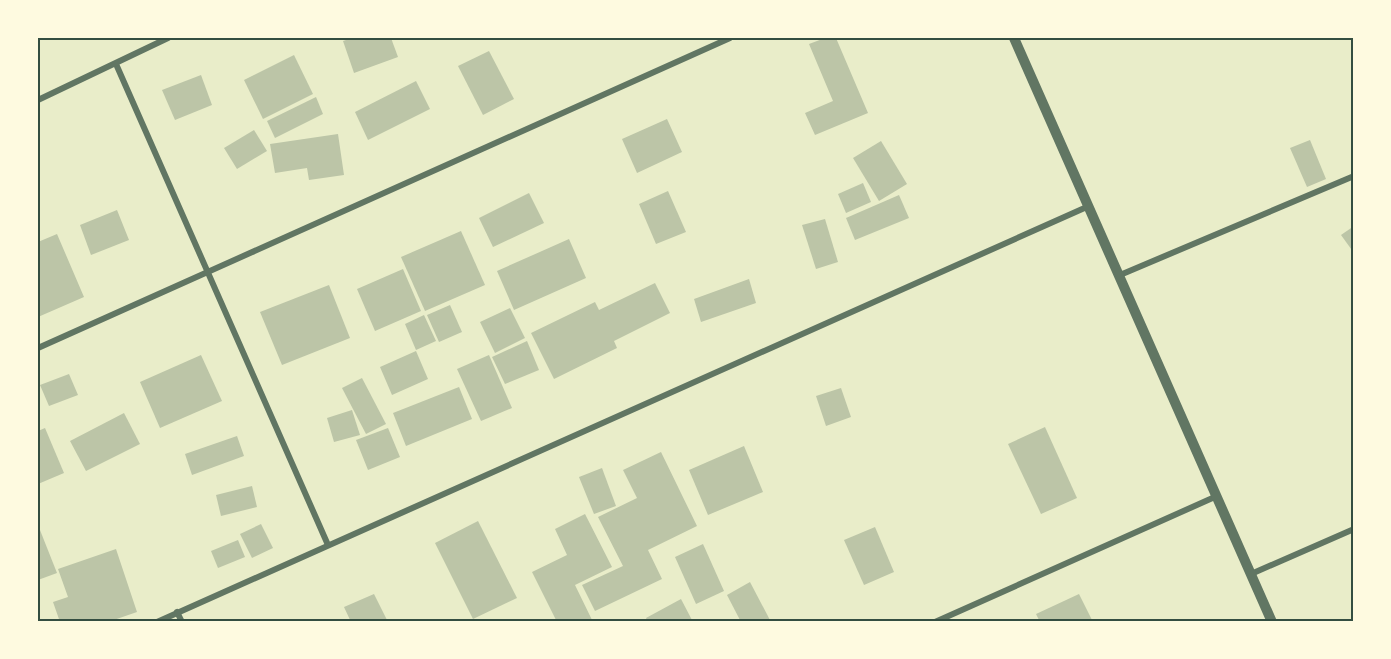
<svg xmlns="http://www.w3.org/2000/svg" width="1391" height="659" viewBox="0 0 1391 659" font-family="'DM Sans',sans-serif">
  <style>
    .building { fill: #bcc5a7 }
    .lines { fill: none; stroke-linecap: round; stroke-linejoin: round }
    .minor { stroke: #617663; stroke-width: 6 }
    .tertiary { stroke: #617663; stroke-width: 10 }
    .neatline { fill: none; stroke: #344e41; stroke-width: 2 }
  </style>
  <rect width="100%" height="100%" fill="#e9edc9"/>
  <g class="building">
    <path d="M352 38H391L398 57 354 73 343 41Z"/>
    <path d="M825 38H836L868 113 815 135 805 113 833 101 809 44Z"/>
    <path d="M489 51 514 99 483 115 458 66Z"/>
    <path d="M294 55 313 94 263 119 244 80Z"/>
    <path d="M201 75 212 105 175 120 162 90Z"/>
    <path d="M416 81 430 109 368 140 355 112Z"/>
    <path d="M316 97 323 114 275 138 267 121Z"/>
    <path d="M667 119 682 152 637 173 622 139Z"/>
    <path d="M254 130 267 151 237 169 224 148Z"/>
    <path d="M338 134 344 175 309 180 307 168 275 173 270 144Z"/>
    <path d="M1310 140 1326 179 1307 187 1290 148Z"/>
    <path d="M881 141 907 184 879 201 853 158Z"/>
    <path d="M863 183 871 202 846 213 838 194Z"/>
    <path d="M668 191 686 232 656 244 639 204Z"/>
    <path d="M529 193 544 223 493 247 479 218Z"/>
    <path d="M899 195 909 218 855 240 846 218Z"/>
    <path d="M117 210 129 240 91 255 80 225Z"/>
    <path d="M825 219 838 262 816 269 802 225Z"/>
    <path d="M1354 226V253L1341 235Z"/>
    <path d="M461 231 485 285 425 311 401 257Z"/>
    <path d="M57 234 84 297 38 317V278L39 277 38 242Z"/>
    <path d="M569 239 586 278 514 310 497 271Z"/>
    <path d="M403 269 421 311 375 331 357 289Z"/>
    <path d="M749 279 756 303 701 322 694 299Z"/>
    <path d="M655 283 670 313 614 341 617 348 554 379 531 333 595 302 599 310Z"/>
    <path d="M329 285 350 338 282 365 260 312Z"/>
    <path d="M450 305 462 332 439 342 427 315Z"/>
    <path d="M510 308 525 338 495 353 480 322Z"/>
    <path d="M424 315 436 341 416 350 405 324Z"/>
    <path d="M527 341 539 370 505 384 492 357Z"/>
    <path d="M416 351 428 379 392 395 380 367Z"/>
    <path d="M201 355 222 401 160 428 140 382Z"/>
    <path d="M489 355 512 408 481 421 457 369Z"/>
    <path d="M69 374 78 395 49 406 40 385Z"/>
    <path d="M362 378 386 424 366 434 342 388Z"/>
    <path d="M459 387 472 419 406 446 393 413Z"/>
    <path d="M841 388 851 417 826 426 816 396Z"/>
    <path d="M352 410 360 435 334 442 327 418Z"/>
    <path d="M124 413 140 444 86 471 70 441Z"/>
    <path d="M1045 427 1077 498 1041 514 1008 444Z"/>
    <path d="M45 428 64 473 38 484V431Z"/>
    <path d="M388 428 400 457 368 470 356 440Z"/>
    <path d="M237 436 244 456 192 475 185 454Z"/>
    <path d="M744 446 763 492 708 515 689 470Z"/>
    <path d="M661 452 697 526 648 550 662 579 595 611 582 585 623 566 598 517 637 498 623 470Z"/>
    <path d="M602 468 616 506 594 514 579 477Z"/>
    <path d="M252 486 257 507 221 516 216 495Z"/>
    <path d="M585 514 612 567 575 585 593 622H557L532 572 567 555 555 529Z"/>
    <path d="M478 521 517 598 473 619 435 543Z"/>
    <path d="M261 524 273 548 252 558 240 534Z"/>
    <path d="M38 525 57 573 38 580Z"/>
    <path d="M875 527 894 572 864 585 844 540Z"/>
    <path d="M238 540 245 557 218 568 211 551Z"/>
    <path d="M703 544 724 591 696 604 675 557Z"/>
    <path d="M116 549 137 612 108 622H60L53 602 68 597 58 569Z"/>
    <path d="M750 582 771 622H741L727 595Z"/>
    <path d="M374 594 388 622H351L344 607Z"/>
    <path d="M1079 594 1093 622H1040L1036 614Z"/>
    <path d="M681 599 693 622H648L646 618Z"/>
  </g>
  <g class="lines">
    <g class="minor">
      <path d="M116 64 328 545"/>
      <path d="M38 100 168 38"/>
      <path d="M1120 275 1354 176"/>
      <path d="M38 348 730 38"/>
      <path d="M1251 574 1354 529"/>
      <path d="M177 612 182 622"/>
      <path d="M157 622 1089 206"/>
      <path d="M935 622 1217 496"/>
    </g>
    <path class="tertiary" d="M1014 38 1272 622"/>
  </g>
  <rect width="1391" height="659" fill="none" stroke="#fefae0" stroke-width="78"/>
  <rect x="39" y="39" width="1313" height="581" class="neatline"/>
</svg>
